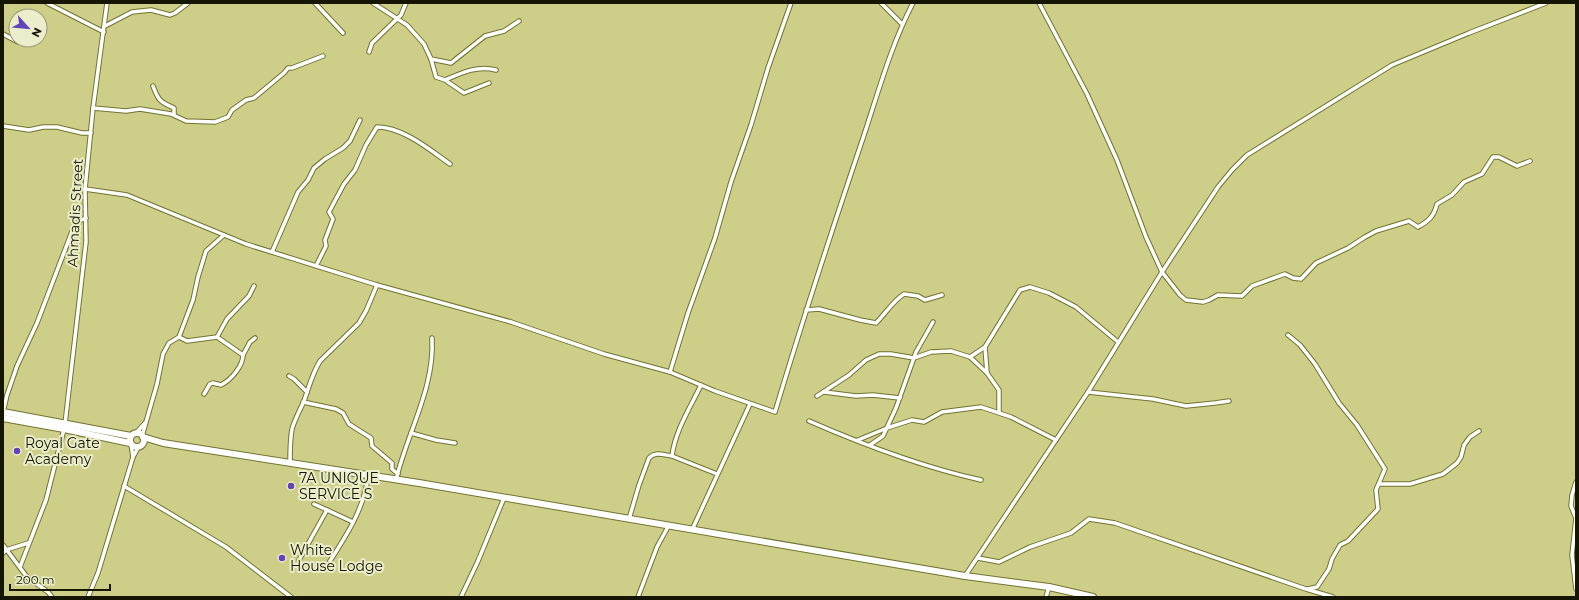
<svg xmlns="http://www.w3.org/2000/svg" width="1579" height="600" viewBox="0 0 1579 600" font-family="Montserrat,sans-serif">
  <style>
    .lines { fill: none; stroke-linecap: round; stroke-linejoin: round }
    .minor-casing { stroke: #72732f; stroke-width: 5.5 }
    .trunk-casing { stroke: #72732f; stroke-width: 8 }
    .minor { stroke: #fff; stroke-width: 3.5 }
    .trunk { stroke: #fff; stroke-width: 6 }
    .poi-dot { fill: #6143bb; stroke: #ebedcb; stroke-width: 1.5 }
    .labels { text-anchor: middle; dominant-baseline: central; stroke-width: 4; stroke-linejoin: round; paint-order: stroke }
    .street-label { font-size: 14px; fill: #151500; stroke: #ebedcb }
    .poi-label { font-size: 14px; fill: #151500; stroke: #ebedcb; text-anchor: start }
  </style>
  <rect width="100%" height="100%" fill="#cdcf89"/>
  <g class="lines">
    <g class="minor-casing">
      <g id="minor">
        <path d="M47 3 104 32"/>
        <path d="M315 3 343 33"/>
        <path d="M373 3 407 25 424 44 431 59 451 63 485 36 504 31 519 21"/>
        <path d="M881 3 902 24"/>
        <path d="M1039 3 1087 94 1117 160 1146 237 1162 272 1180 295 1186 300 1203 302 1209 300 1218 295 1242 296 1252 286 1285 274 1293 278 1301 279 1316 263 1348 248 1365 237 1376 231 1409 221 1418 227C1429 221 1434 216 1437 204L1452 195 1464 182 1482 174 1493 157H1499L1517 166 1530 161"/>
        <path d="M105 26 132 12 151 10 170 15 175 13 188 3"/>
        <path d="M3 34 18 42"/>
        <path d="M369 52 372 43 401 15 406 3"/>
        <path d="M431 59 436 77 445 80 464 93 489 83"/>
        <path d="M445 80C461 73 477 65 496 70"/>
        <path d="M153 86C158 100 160 102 174 108V115"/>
        <path d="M93 108 126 111 140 109 171 114 186 121 215 122 228 117 232 110 246 100 254 98 284 73 288 68H292L323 56"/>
        <path d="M3 126 29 130 43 127H57L82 133H91"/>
        <path d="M85 189 127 195 246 244 377 285 511 322 604 354 670 372 715 391 775 412C802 322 831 233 861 144 877 97 890 47 913 3"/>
        <path d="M272 252 298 192 308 180 314 168 325 159 343 148 350 141 360 120"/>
        <path d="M316 266 326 246 325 240 333 219 329 212 344 184 355 170 366 145 377 127C403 127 430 150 450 164"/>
        <path d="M806 310 819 309 860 320 876 323C886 313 893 301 904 294L918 296 925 300 942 295"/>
        <path d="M1288 335 1300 345 1315 364 1339 403 1357 425 1385 469 1376 490 1378 509 1348 541 1340 545 1332 559 1329 569 1317 587 1308 589"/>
        <path d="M179 337 187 341 217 337 227 319 249 296 254 286"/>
        <path d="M217 337 243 355 250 342 255 338"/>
        <path d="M970 357 987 373 999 390V412"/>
        <path d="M670 372 688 313 715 238 731 182 751 125 768 68 791 3"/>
        <path d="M987 373 985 347 1020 290 1030 287 1049 293 1076 307 1118 342"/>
        <path d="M289 376 294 379 307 392"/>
        <path d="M824 392 856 396 873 395 900 398"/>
        <path d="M1088 392 1153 399 1186 406 1215 403 1229 401"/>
        <path d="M204 394 210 384 213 383 221 385C231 380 243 366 243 355"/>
        <path d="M817 396 849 375 866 360 879 354H891L914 358 931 352 951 351 970 357 985 347"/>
        <path d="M303 402 336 409 343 413 349 424 371 438 372 446 392 463V469L398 474"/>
        <path d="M3 412 7 395 17 366 37 323 73 229 79 221 86 218"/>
        <path d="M809 421C864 445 922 467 981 480"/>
        <path d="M65 424 86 242 85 189 93 108 107 3"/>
        <path d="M136 433 145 423"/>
        <path d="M411 433 436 440 455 443"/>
        <path d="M142 436 157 384 163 354 169 343 179 337 193 300 198 277 206 251 224 235"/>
        <path d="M858 440 887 428 912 420 924 422 942 412 981 407 1011 417 1056 440"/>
        <path d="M131 444 133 457"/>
        <path d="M870 445 883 436 896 408 916 352 933 322"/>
        <path d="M672 456 717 474"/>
        <path d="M290 463C290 452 290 440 292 429 295 419 300 410 304 401 309 387 312 374 320 361L359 323 366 311 377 285"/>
        <path d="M396 480C407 433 435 388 432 338"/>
        <path d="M1576 482 1572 495 1571 506 1576 518 1572 555 1576 589"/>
        <path d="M1379 484H1410L1443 474 1457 463 1461 457 1464 445 1470 437 1479 431"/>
        <path d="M124 486 226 547 291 597"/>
        <path d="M314 504 353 522"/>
        <path d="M629 519 639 485 649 458C655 451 664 455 672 456 675 431 690 408 701 385"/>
        <path d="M692 530 750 404"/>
        <path d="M3 545 27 577 48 592 52 597"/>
        <path d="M3 553 6 550 28 543"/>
        <path d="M978 558 999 562 1030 547 1071 533 1089 519 1115 523 1306 589 1333 597"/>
        <path d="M299 560 327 510"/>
        <path d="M330 561C346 536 365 507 368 476"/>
        <path d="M20 567 46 500 64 429"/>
        <path d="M965 576 1088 392 1162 272 1218 187 1232 170 1247 155 1392 65 1469 33 1546 3"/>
        <path d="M88 597 98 573 133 457 139 446"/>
        <path d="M461 597 478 561 504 498"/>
        <path d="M638 597 657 547 669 525"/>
        <path d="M1046 597 1049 587"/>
      </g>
    </g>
    <g class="trunk-casing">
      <g id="trunk">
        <path d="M3 412 131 436"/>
        <path d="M3 418 64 429 130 443"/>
        <circle cx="137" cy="440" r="7"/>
        <path d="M143 437 163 443 419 483 965 576 1049 587 1093 597"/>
      </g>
    </g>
    <use href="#minor" class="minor"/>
    <use href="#trunk" class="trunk"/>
  </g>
  <g class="poi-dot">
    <circle cx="17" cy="451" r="4"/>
    <circle cx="291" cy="486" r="4"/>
    <circle cx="282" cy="558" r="4"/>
  </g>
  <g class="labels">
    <g class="street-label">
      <text transform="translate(75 213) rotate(-87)">Ahmadis Street</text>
    </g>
    <g class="poi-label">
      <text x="25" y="443">Royal Gate<tspan x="25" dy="16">Academy</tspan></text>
      <text x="299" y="478">7A UNIQUE<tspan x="299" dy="16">SERVICE S</tspan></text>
      <text x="290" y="550">White<tspan x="290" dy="16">House Lodge</tspan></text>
    </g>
  </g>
  <rect width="1579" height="600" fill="none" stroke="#151500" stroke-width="8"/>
  <g transform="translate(28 28) rotate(117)"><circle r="19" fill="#ebedcb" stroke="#95977a"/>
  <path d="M0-3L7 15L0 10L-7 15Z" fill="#6143bb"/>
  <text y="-6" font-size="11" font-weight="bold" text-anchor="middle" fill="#151500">N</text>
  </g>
  <path d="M10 584v6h100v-6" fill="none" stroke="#151500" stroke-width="2"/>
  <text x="16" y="584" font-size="12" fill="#151500" stroke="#ebedcb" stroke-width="3" paint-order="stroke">200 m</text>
</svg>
